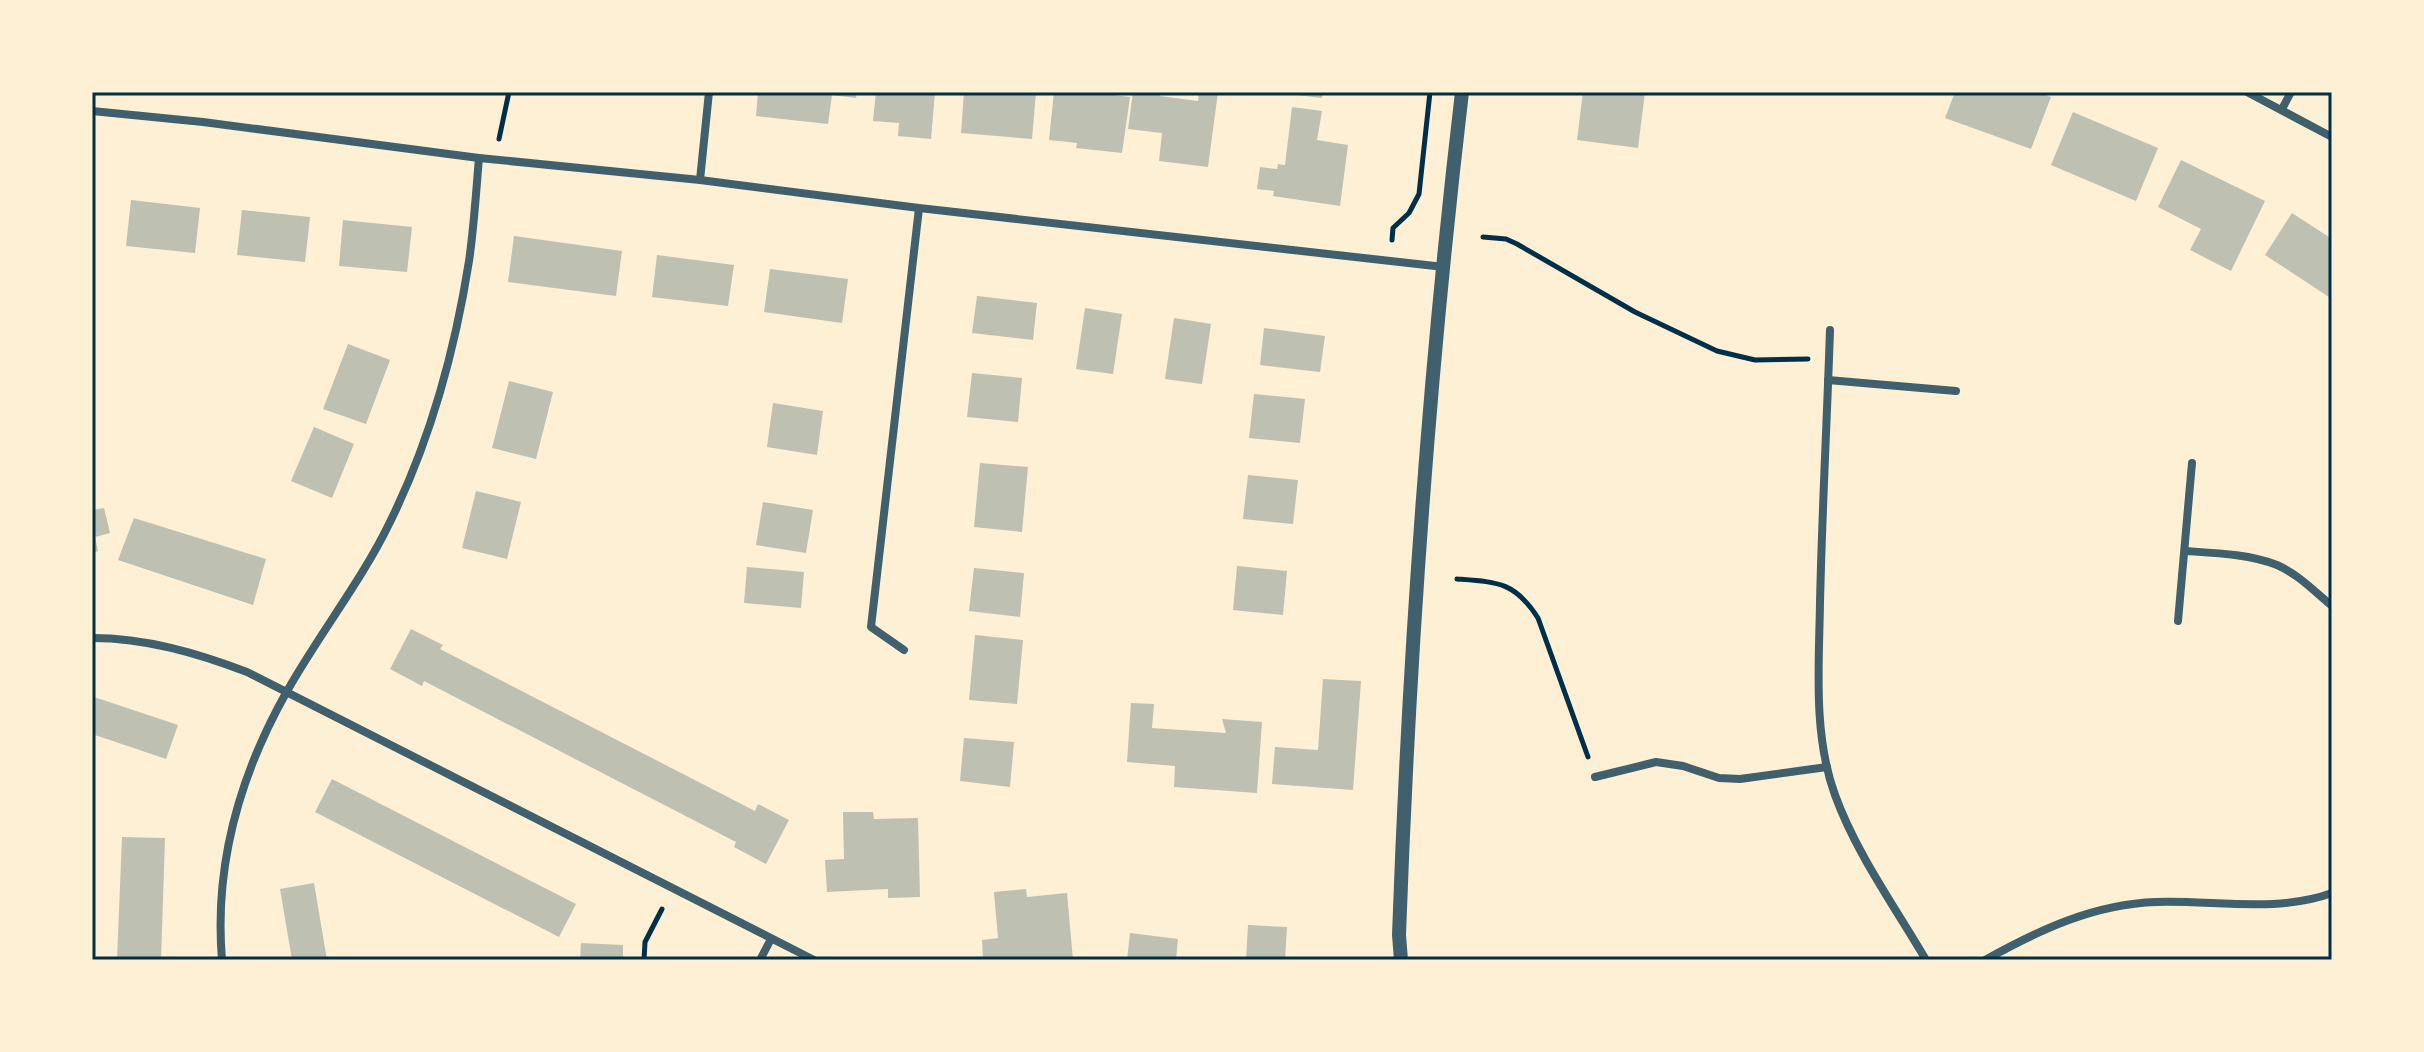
<svg xmlns="http://www.w3.org/2000/svg" width="2424" height="1052" viewBox="0 0 2424 1052" font-family="Arial,sans-serif">
  <style>
    .building { fill: #bec0b2 }
    .lines { fill: none; stroke-linecap: round; stroke-linejoin: round }
    .path { stroke: #003049; stroke-width: 5 }
    .minor { stroke: #3f606c; stroke-width: 8 }
    .tertiary { stroke: #3f606c; stroke-width: 14 }
    .neatline { fill: none; stroke: #003049; stroke-width: 3 }
  </style>
  <rect width="100%" height="100%" fill="#fdf0d5"/>
  <g class="building">
    <path d="M758 92H857L856 98 832 95 828 124 756 116Z"/>
    <path d="M876 92H935L931 139 898 136 899 123 873 121Z"/>
    <path d="M964 92H1036L1032 139 961 133Z"/>
    <path d="M1054 92H1085L1130 97 1122 153 1076 148 1077 143 1049 140Z"/>
    <path d="M1133 92H1160V96L1198 101 1199 92H1218L1208 167 1159 161 1162 133 1128 129Z"/>
    <path d="M1288 92H1322V98L1288 94Z"/>
    <path d="M1583 92H1645L1638 148 1577 140Z"/>
    <path d="M1955 92H2038L2051 97 2031 149 1945 118Z"/>
    <path d="M1292 107 1322 111 1317 140 1348 145 1340 206 1273 196 1274 191 1257 189 1260 167 1277 169 1278 164 1285 165Z"/>
    <path d="M2073 112 2158 148 2136 201 2051 165Z"/>
    <path d="M2181 160 2265 201 2231 271 2190 250 2201 229 2158 207Z"/>
    <path d="M131 200 200 208 195 253 126 246Z"/>
    <path d="M242 210 310 217 305 262 237 255Z"/>
    <path d="M2292 213 2332 239V299L2265 255Z"/>
    <path d="M343 220 412 227 407 272 339 266Z"/>
    <path d="M514 236 622 251 616 296 508 282Z"/>
    <path d="M657 255 734 265 728 306 652 297Z"/>
    <path d="M770 269 848 279 842 323 764 312Z"/>
    <path d="M977 296 1037 303 1033 340 972 333Z"/>
    <path d="M1085 308 1122 314 1113 374 1076 369Z"/>
    <path d="M1174 318 1211 324 1202 384 1165 379Z"/>
    <path d="M1264 328 1325 336 1320 372 1260 365Z"/>
    <path d="M348 344 390 360 366 424 323 409Z"/>
    <path d="M972 373 1022 378 1018 422 967 417Z"/>
    <path d="M509 381 553 392 536 459 492 448Z"/>
    <path d="M1254 394 1305 399 1300 443 1249 438Z"/>
    <path d="M773 403 823 411 817 455 767 447Z"/>
    <path d="M314 427 354 444 332 498 291 481Z"/>
    <path d="M980 463 1028 467 1022 532 974 527Z"/>
    <path d="M1248 475 1298 480 1293 524 1243 519Z"/>
    <path d="M476 491 521 502 507 559 462 548Z"/>
    <path d="M763 502 813 510 806 553 756 545Z"/>
    <path d="M104 508 110 533 95 537 98 551 92 553V510Z"/>
    <path d="M134 518 266 559 253 605 118 560Z"/>
    <path d="M1237 566 1287 571 1283 615 1233 610Z"/>
    <path d="M747 567 804 572 801 608 744 603Z"/>
    <path d="M974 568 1024 573 1020 617 969 611Z"/>
    <path d="M411 629 443 645 440 649 755 811 758 804 789 820 766 864 734 847 736 842 424 681 422 686 390 669Z"/>
    <path d="M975 635 1023 640 1017 704 969 700Z"/>
    <path d="M1323 679 1361 681 1353 790 1272 784 1275 747 1318 750Z"/>
    <path d="M94 697 178 725 166 759 92 734Z"/>
    <path d="M1131 703 1154 704 1152 728 1226 733 1222 719 1262 722 1257 793 1174 787 1175 766 1127 762Z"/>
    <path d="M964 738 1014 742 1010 787 960 781Z"/>
    <path d="M332 779 576 904 559 937 315 812Z"/>
    <path d="M843 812H873L874 819 918 818 920 897 888 898V889L827 892 825 860 844 859Z"/>
    <path d="M122 837 165 838 161 960H117Z"/>
    <path d="M314 883 327 960H292L280 889Z"/>
    <path d="M1026 889 1027 897 1067 893 1073 960H983L982 940 998 938 994 892Z"/>
    <path d="M1248 925 1287 927 1285 960H1246Z"/>
    <path d="M1130 933 1178 939 1176 960H1127Z"/>
    <path d="M581 943 623 945V960H580Z"/>
  </g>
  <g class="lines">
    <g class="path">
      <path d="M499 139 509 92"/>
      <path d="M1483 237 1506 239 1517 244 1635 312 1717 351 1755 360 1808 359"/>
      <path d="M1392 240 1393 228 1409 213 1419 194 1430 92"/>
      <path d="M1457 579C1498 582 1515 582 1538 618L1588 757"/>
      <path d="M644 960 645 942 662 909"/>
    </g>
    <g class="minor">
      <path d="M2247 92 2332 137"/>
      <path d="M2282 109 2291 92"/>
      <path d="M92 111 203 122 479 158 700 180 919 208 1444 267"/>
      <path d="M700 180 709 92"/>
      <path d="M1830 330C1827 421 1822 512 1820 603 1819 666 1813 735 1835 795 1856 853 1895 907 1926 960"/>
      <path d="M1828 380 1956 391"/>
      <path d="M2185 551C2215 553 2249 554 2277 565 2298 574 2315 592 2332 606"/>
      <path d="M2178 621 2192 463"/>
      <path d="M92 638C146 638 197 653 247 672L814 960"/>
      <path d="M904 650 871 627 919 208"/>
      <path d="M1595 777 1656 762 1683 766 1719 778 1740 779 1827 767"/>
      <path d="M222 960C214 865 240 775 286 693 319 634 361 582 390 522 430 441 455 350 469 261 474 227 476 192 479 158"/>
      <path d="M760 960 771 939"/>
      <path d="M1985 960C2039 930 2094 904 2156 902 2214 900 2277 913 2332 893"/>
    </g>
    <path class="tertiary" d="M1401 960 1399 935C1409 654 1429 372 1462 92"/>
  </g>
  <rect width="2424" height="1052" fill="none" stroke="#fdf0d5" stroke-width="188"/>
  <rect x="94" y="94" width="2236" height="864" class="neatline"/>
</svg>
